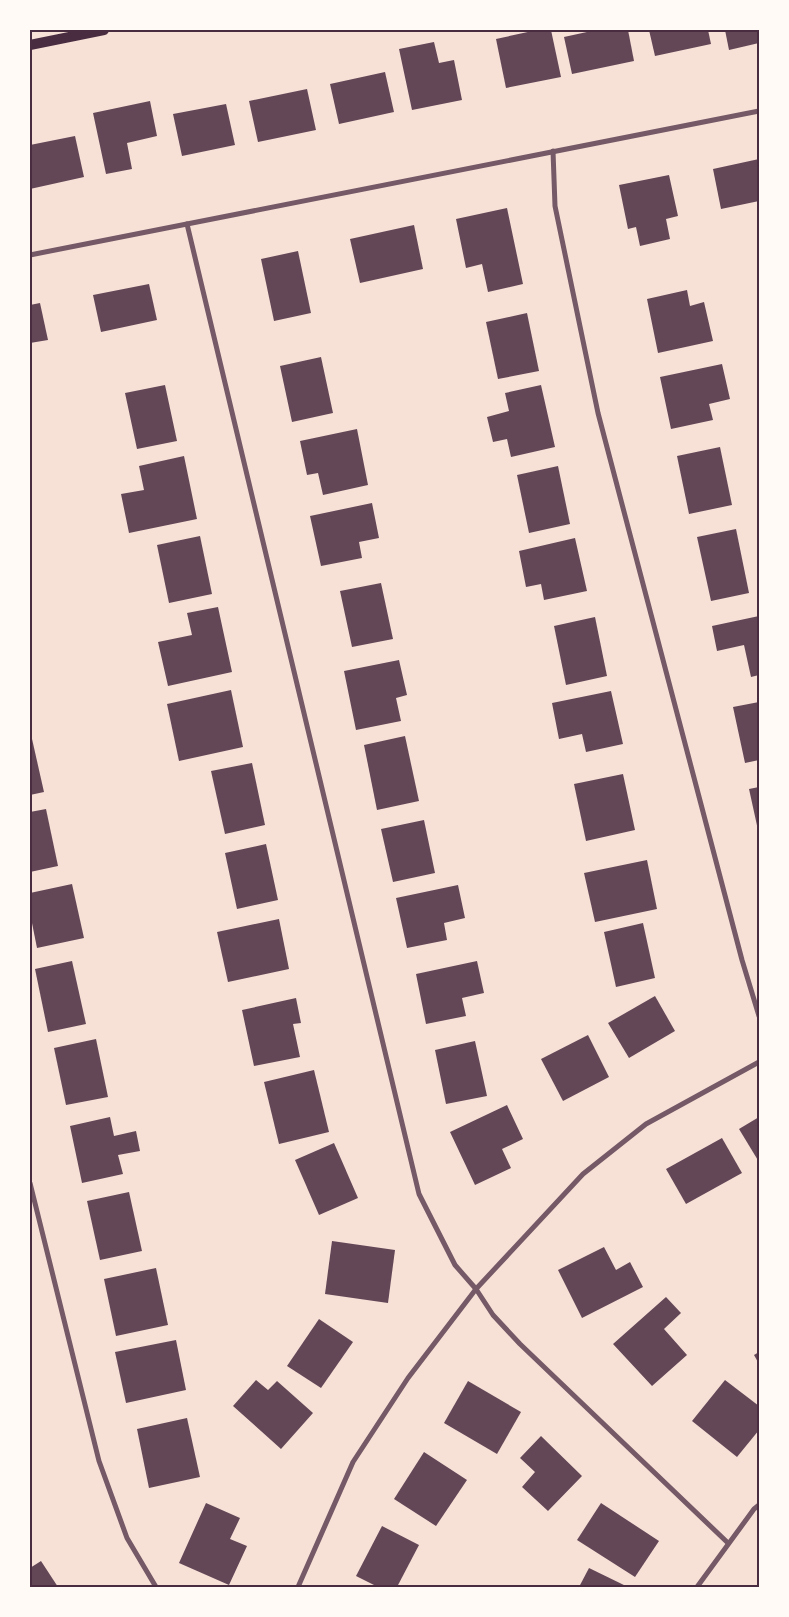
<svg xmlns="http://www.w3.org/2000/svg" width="789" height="1617" viewBox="0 0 789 1617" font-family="Raleway,sans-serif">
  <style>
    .building { fill: #644757 }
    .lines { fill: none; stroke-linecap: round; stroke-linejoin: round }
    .minor { stroke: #755966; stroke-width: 5 }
    .secondary { stroke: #4a2c40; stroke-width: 10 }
    .neatline { fill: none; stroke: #4a2c40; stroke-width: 2 }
  </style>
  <rect width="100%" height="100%" fill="#f7e1d7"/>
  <g class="building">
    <path d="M537 30H551L561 77 506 88 496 39Z"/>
    <path d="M596 30H628L634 61 572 74 564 37Z"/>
    <path d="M649 30H708L711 44 655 56Z"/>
    <path d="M725 30H759V43L729 50Z"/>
    <path d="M434 42 439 63 454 60 462 100 412 110 399 49Z"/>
    <path d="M385 72 394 112 339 124 330 84Z"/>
    <path d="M307 89 316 130 258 142 249 101Z"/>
    <path d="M150 101 157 136 127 143 132 169 106 174 93 113Z"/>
    <path d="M226 104 235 145 182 156 173 114Z"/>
    <path d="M75 136 84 177 30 189V145Z"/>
    <path d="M759 159V201L721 209 713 169Z"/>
    <path d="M669 175 678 216 666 219 670 239 640 246 636 227 628 229 619 185Z"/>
    <path d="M507 208 523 284 488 292 482 264 466 268 456 219Z"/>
    <path d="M414 225 423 269 360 283 350 239Z"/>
    <path d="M298 251 311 313 274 321 261 259Z"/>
    <path d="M149 284 157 320 101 332 93 295Z"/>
    <path d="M687 290 690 306 704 302 713 341 658 353 647 299Z"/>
    <path d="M40 303 48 340 30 343V305Z"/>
    <path d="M527 313 539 371 498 379 486 322Z"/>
    <path d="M321 357 333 413 292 422 280 366Z"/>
    <path d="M722 364 730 399 709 404 713 420 671 429 660 377Z"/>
    <path d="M165 385 177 441 137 449 125 393Z"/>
    <path d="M541 385 555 447 511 457 507 439 493 442 487 417 509 411 505 393Z"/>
    <path d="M357 429 368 485 323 495 318 473 307 475 300 441Z"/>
    <path d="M720 447 732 505 689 514 677 456Z"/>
    <path d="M184 456 197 519 129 533 121 494 144 490 139 466Z"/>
    <path d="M558 466 570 524 529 533 517 475Z"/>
    <path d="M372 503 379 538 359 542 362 558 321 566 310 516Z"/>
    <path d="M736 529 749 593 711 601 697 537Z"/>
    <path d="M200 536 212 594 169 603 157 545Z"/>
    <path d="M575 538 587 591 544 600 541 584 526 587 519 551Z"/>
    <path d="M381 583 393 639 352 647 340 591Z"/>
    <path d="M218 607 232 672 168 686 158 642 192 635 187 613Z"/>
    <path d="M759 616V675L751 677 744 645 717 651 712 626Z"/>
    <path d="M595 617 607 676 566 685 554 626Z"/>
    <path d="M399 660 407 695 396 698 401 721 356 730 344 671Z"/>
    <path d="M231 690 243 747 179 761 167 704Z"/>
    <path d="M611 691 623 744 586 752 582 734 559 739 552 703Z"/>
    <path d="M759 702V760L745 763 733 707Z"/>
    <path d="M30 730 44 792 30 795Z"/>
    <path d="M405 736 419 801 377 810 364 745Z"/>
    <path d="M252 763 265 825 225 834 211 771Z"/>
    <path d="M623 774 635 830 586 841 574 784Z"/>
    <path d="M759 787V830H758L749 789Z"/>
    <path d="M46 809 58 866 30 872V812Z"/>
    <path d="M424 820 435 873 393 882 381 829Z"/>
    <path d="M266 844 278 900 237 909 225 853Z"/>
    <path d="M647 860 657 909 595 922 584 873Z"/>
    <path d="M72 884 84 938 37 948 30 913V893Z"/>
    <path d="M458 885 465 918 444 923 447 940 407 948 396 898Z"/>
    <path d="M279 919 289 969 228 982 217 932Z"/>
    <path d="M643 923 655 978 616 987 604 932Z"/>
    <path d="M72 961 86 1024 48 1032 35 969Z"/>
    <path d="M477 961 484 993 462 998 466 1016 426 1024 416 974Z"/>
    <path d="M655 996 675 1031 629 1058 608 1023Z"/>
    <path d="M296 998 301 1023 293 1024 300 1057 254 1066 242 1010Z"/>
    <path d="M588 1035 609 1077 563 1101 541 1059Z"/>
    <path d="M96 1039 108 1097 66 1105 54 1048Z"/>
    <path d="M475 1041 487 1096 446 1104 435 1050Z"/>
    <path d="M314 1070 329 1132 279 1144 264 1082Z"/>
    <path d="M507 1105 523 1139 502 1149 511 1168 475 1185 450 1132Z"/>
    <path d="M110 1117 114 1136 136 1131 140 1151 118 1155 123 1174 82 1183 70 1126Z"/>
    <path d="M759 1117V1162L739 1129Z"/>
    <path d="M722 1138 742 1173 686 1204 666 1169Z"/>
    <path d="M334 1143 358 1198 319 1215 295 1160Z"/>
    <path d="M129 1192 142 1251 100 1260 87 1201Z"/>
    <path d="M332 1241 395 1250 388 1303 325 1294Z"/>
    <path d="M604 1247 616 1270 630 1262 643 1287 582 1318 558 1270Z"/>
    <path d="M156 1268 168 1325 116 1336 104 1279Z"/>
    <path d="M666 1297 681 1313 664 1329 687 1355 652 1386 613 1344Z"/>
    <path d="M319 1319 353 1342 321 1388 287 1366Z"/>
    <path d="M176 1340 186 1390 126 1403 115 1352Z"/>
    <path d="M759 1352V1364L754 1355Z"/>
    <path d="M256 1380 268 1390 277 1381 313 1413 281 1449 233 1406Z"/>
    <path d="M725 1380 759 1406V1430L737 1457 692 1421Z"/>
    <path d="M468 1381 521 1412 497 1454 444 1423Z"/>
    <path d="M187 1418 200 1477 149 1488 137 1429Z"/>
    <path d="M541 1436 582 1476 548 1511 522 1487 535 1472 520 1458Z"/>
    <path d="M424 1452 467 1480 436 1526 394 1499Z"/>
    <path d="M206 1503 240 1518 230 1539 247 1546 229 1585 179 1563Z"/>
    <path d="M601 1503 659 1541 635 1577 577 1540Z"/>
    <path d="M382 1526 419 1545 397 1587H378L356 1576Z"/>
    <path d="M41 1561 58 1587H30V1568Z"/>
    <path d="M589 1568 628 1587H579Z"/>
  </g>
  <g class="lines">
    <g class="minor">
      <path d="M553 151 555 206 598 413 742 960 759 1016"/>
      <path d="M187 224 419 1194 455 1265 476 1289 493 1315 520 1344 728 1543"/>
      <path d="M30 255 759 111"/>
      <path d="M30 1183 99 1461 127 1538 156 1587"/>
      <path d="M298 1587 353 1462 408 1378 476 1289 583 1174 646 1124 759 1062"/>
      <path d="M697 1587 754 1509 759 1505"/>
    </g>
    <path class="secondary" d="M30 45 104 30"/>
  </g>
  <rect width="789" height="1617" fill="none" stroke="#fffaf5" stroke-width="62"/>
  <rect x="31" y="31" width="727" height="1555" class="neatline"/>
</svg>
